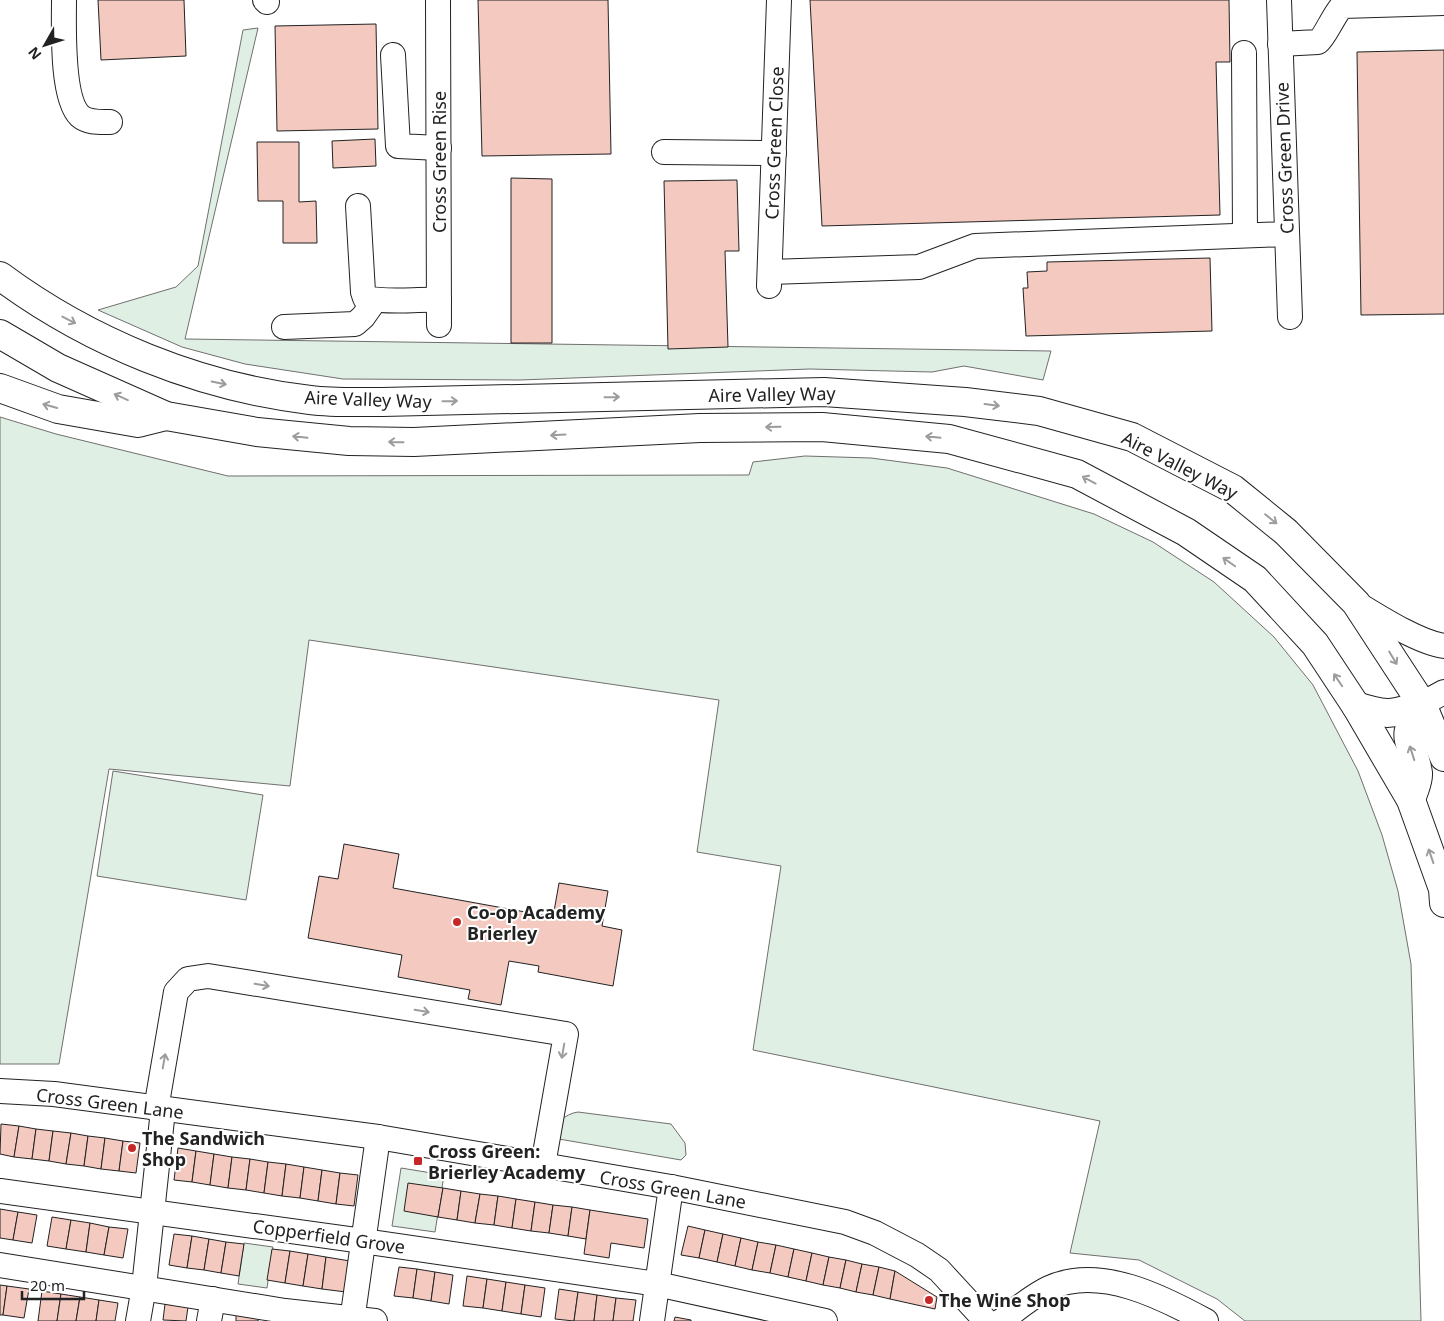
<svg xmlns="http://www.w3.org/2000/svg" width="1444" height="1321" viewBox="0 0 1444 1321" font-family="'Noto Sans',sans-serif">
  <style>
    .green { fill: #e0efe3; stroke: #6f6f6f }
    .building { fill: #f3c9c0; stroke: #222 }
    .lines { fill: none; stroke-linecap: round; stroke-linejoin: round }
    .minor-casing { stroke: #222; stroke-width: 26 }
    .highway-casing { stroke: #222; stroke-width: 30 }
    .minor { stroke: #fff; stroke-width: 24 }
    .highway { stroke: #fff; stroke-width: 28 }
    .oneway { stroke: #9c9c9c }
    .poi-dot { fill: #c62828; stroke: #fff; stroke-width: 2 }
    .labels { text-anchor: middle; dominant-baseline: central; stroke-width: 4; stroke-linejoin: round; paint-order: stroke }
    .street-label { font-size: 18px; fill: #222; stroke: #fff }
    .poi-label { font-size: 18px; font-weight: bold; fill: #222; stroke: #fff; text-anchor: start }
  </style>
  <rect width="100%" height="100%" fill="#fff"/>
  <g class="green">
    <path d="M258 28 185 339 1051 351 1043 380 964 366 932 372 810 369 520 380 343 379 245 364 182 347 98 310 176 287 198 266 243 30Z"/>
    <path d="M0 417 56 434 228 476 749 475 753 462 805 456 871 458 947 468 1094 514 1153 542 1214 582 1274 637 1313 685 1358 771 1382 835 1398 891 1411 964 1421 1321H1245L1217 1299 1139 1260 1070 1253 1100 1121 753 1050 781 866 697 852 719 700 309 640 290 786 109 769 59 1064H0Z"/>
    <path d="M113 771 263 795 246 900 97 876Z"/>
    <path d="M578 1112 671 1124 685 1143 686 1155 681 1160 553 1138C555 1124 564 1114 578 1112Z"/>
    <path d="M401 1168 444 1175 435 1232 392 1226Z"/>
    <path d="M244 1243 273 1247 267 1288 238 1284Z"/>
  </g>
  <g class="building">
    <path d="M98 0H184L186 56 101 60Z"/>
    <path d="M478 0H608L611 154 482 156Z"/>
    <path d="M810 0H1229L1230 62H1216L1220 215 822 226Z"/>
    <path d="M376 24 378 129 277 131 275 26Z"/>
    <path d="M1444 50V314L1361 315 1357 52Z"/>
    <path d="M375 139 376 166 333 168 332 141Z"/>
    <path d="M257 142H299V202L316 201 317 243H283V201H258Z"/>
    <path d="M511 178 552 179V343H511Z"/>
    <path d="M737 180 739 251H725L728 347 668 349 664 181Z"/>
    <path d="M1210 258 1212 331 1026 336 1023 288H1028L1027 272 1047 271V262Z"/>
    <path d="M344 844 399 854 393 888 553 917 559 883 608 891 602 926 622 930 613 986 538 972 539 966 509 961 501 1005 468 999 470 990 398 977 402 955 308 938 319 876 338 879Z"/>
    <path d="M1 1124 19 1126 14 1157 0 1154Z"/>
    <path d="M19 1126 36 1129 32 1159 14 1157Z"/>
    <path d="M36 1129 53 1131 49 1161 32 1159Z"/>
    <path d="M53 1131 71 1133 66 1164 49 1161Z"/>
    <path d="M71 1133 88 1136 84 1166 66 1164Z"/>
    <path d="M88 1136 105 1138 101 1169 84 1166Z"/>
    <path d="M105 1138 123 1141 119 1171 101 1169Z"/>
    <path d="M123 1141 140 1143 136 1173 119 1171Z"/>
    <path d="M178 1148 196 1151 192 1182 174 1180Z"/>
    <path d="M196 1151 214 1154 210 1185 192 1182Z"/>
    <path d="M214 1154 232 1157 228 1188 210 1185Z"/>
    <path d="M232 1157 250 1159 246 1190 228 1188Z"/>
    <path d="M250 1159 268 1162 264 1193 246 1190Z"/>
    <path d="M268 1162 286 1164 282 1196 264 1193Z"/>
    <path d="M286 1164 304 1167 300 1198 282 1196Z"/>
    <path d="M304 1167 322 1170 318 1201 300 1198Z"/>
    <path d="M322 1170 340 1173 336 1204 318 1201Z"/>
    <path d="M340 1173 358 1175 354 1206 336 1204Z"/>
    <path d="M408 1183 443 1188 438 1217 404 1211Z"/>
    <path d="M443 1188 461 1191 457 1220 438 1217Z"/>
    <path d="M461 1191 480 1194 475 1223 457 1220Z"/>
    <path d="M480 1194 498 1196 494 1225 475 1223Z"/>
    <path d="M498 1196 516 1199 512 1228 494 1225Z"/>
    <path d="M516 1199 535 1202 531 1231 512 1228Z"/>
    <path d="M535 1202 553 1205 549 1233 531 1231Z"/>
    <path d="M553 1205 572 1207 568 1236 549 1233Z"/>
    <path d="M572 1207 590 1210 586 1239 568 1236Z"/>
    <path d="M0 1209 18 1212 13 1240 0 1238Z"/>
    <path d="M590 1210 648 1219 644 1248 611 1243 609 1258 584 1254Z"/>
    <path d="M18 1212 37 1215 32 1243 13 1240Z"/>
    <path d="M52 1217 71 1220 66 1249 47 1246Z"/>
    <path d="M71 1220 90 1223 86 1252 66 1249Z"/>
    <path d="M90 1223 109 1227 104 1255 86 1252Z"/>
    <path d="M688 1226 705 1230 699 1258 681 1255Z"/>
    <path d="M109 1227 128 1229 123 1258 104 1255Z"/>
    <path d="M705 1230 723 1234 717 1262 699 1258Z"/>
    <path d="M174 1234 192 1236 187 1268 169 1265Z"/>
    <path d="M723 1234 741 1238 735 1266 717 1262Z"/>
    <path d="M192 1236 209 1239 204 1270 187 1268Z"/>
    <path d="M741 1238 758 1242 752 1270 735 1266Z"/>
    <path d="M209 1239 226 1242 221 1273 204 1270Z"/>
    <path d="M226 1242 244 1244 239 1276 221 1273Z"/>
    <path d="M758 1242 776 1245 770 1273 752 1270Z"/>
    <path d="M776 1245 794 1249 788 1277 770 1273Z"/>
    <path d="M272 1249 290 1251 285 1283 267 1280Z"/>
    <path d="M794 1249 812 1253 806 1281 788 1277Z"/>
    <path d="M290 1251 308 1254 303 1286 285 1283Z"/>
    <path d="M812 1253 829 1257 823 1285 806 1281Z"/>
    <path d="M308 1254 326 1257 322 1289 303 1286Z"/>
    <path d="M326 1257 350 1261 346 1292 322 1289Z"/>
    <path d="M829 1257 846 1260 840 1288 823 1285Z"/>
    <path d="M846 1260 862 1264 856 1292 840 1288Z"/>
    <path d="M862 1264 879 1267 873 1295 856 1292Z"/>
    <path d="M399 1267 417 1269 413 1298 394 1296Z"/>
    <path d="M879 1267 895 1271 890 1299 873 1295Z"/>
    <path d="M417 1269 435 1272 431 1301 413 1298Z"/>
    <path d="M895 1271 937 1297 935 1309 890 1299Z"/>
    <path d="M435 1272 453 1275 449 1304 431 1301Z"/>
    <path d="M467 1276 487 1279 483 1308 463 1306Z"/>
    <path d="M487 1279 506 1282 502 1311 483 1308Z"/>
    <path d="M506 1282 525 1285 521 1314 502 1311Z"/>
    <path d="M0 1285 7 1286 3 1315H0Z"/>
    <path d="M525 1285 545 1288 541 1317 521 1314Z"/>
    <path d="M7 1286 29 1289 24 1318 3 1315Z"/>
    <path d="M559 1289 578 1292 574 1321 555 1319Z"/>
    <path d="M42 1291 61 1294 57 1321H38Z"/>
    <path d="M578 1292 597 1295 594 1321H574Z"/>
    <path d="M61 1294 80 1297 76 1321H57Z"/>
    <path d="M597 1295 616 1298 613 1321H594Z"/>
    <path d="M80 1297 99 1300 96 1321H76Z"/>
    <path d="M616 1298 636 1300 633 1321H613Z"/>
    <path d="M99 1300 118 1303 115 1321H96Z"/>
    <path d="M165 1304 188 1307 186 1321 163 1320Z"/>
    <path d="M236 1315 259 1318 258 1321H236Z"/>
    <path d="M675 1317 691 1320V1321H674Z"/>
  </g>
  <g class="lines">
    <g class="minor-casing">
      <g id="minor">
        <path d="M64 0C64 26 61 98 80 116 88 123 100 122 110 122"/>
        <path d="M265 0 267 2"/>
        <path d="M438 0 439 325"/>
        <path d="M1279 0 1290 317"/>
        <path d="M1280 44 1318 42C1325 37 1333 16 1342 6L1444 3"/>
        <path d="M1244 53 1245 235"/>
        <path d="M393 55 398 146 439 148"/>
        <path d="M664 152 774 153"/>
        <path d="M358 206 363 292 365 298C385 303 417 299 439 300"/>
        <path d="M770 272 919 267 975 246 1287 234"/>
        <path d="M769 286 779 0"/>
        <path d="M284 327 355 324 363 317 375 300"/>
        <path d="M1356 603C1379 617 1418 642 1444 646"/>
        <path d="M1422 704 1444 692"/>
        <path d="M0 1091 54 1094 378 1137 671 1187 845 1222 875 1233 917 1255 939 1270 986 1321"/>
        <path d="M156 1109 176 992 188 979 208 976 566 1034 543 1165"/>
        <path d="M0 1191 363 1241 657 1284 825 1321"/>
        <path d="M0 1265 285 1311 375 1321"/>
        <path d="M138 1321 144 1287 163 1110"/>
        <path d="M209 1321 213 1299"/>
        <path d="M352 1321 378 1137"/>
        <path d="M652 1321 671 1187"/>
        <path d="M1001 1321C1016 1310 1032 1296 1049 1288 1100 1265 1162 1297 1206 1321"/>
      </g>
    </g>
    <g class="highway-casing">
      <g id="highway">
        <path d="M0 276C89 342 199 387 310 400 334 403 358 402 382 402L824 392 965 402 1039 411 1132 437 1233 489 1286 532 1356 603 1422 704 1444 757"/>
        <path d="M0 334 58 368 166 416 257 432 349 441 414 442 700 428 822 427 949 439 1077 474 1186 532 1255 579 1315 644 1356 706 1411 800 1443 889 1444 903"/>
        <path d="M0 388 58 409 138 423 166 416"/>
        <path d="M1356 706C1385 716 1394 715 1422 704"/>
        <path d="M1411 800C1413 792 1419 781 1418 773 1413 738 1397 741 1422 704"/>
      </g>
    </g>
    <use href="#minor" class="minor"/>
    <use href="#highway" class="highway"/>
  </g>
  <defs><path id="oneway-shaft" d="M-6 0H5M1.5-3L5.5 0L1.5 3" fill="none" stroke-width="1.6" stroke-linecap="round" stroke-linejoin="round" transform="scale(1.25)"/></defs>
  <g class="oneway">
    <use href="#oneway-shaft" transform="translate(69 320) rotate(27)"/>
    <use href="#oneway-shaft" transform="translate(219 383) rotate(12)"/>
    <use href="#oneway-shaft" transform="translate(121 397) rotate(-156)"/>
    <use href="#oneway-shaft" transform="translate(612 397) rotate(-1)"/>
    <use href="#oneway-shaft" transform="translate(450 401) rotate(-1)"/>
    <use href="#oneway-shaft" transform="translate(992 405) rotate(7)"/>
    <use href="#oneway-shaft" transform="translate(50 406) rotate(-164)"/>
    <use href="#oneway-shaft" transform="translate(773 427) rotate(179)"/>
    <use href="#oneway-shaft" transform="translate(558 435) rotate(177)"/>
    <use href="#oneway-shaft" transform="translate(300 437) rotate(-174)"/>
    <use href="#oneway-shaft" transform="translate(933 437) rotate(-174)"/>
    <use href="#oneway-shaft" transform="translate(396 442) rotate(-179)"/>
    <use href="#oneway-shaft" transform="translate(1089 480) rotate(-152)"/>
    <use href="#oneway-shaft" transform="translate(1271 519) rotate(39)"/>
    <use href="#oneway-shaft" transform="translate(1229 562) rotate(-145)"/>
    <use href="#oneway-shaft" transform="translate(1393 658) rotate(59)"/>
    <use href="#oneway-shaft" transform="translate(1338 680) rotate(-124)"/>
    <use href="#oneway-shaft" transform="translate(1412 753) rotate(-108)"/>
    <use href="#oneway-shaft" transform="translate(1431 856) rotate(-109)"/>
    <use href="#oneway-shaft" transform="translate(262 985) rotate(9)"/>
    <use href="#oneway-shaft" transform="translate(422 1011) rotate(9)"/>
    <use href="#oneway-shaft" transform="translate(563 1051) rotate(100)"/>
    <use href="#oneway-shaft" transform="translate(164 1061) rotate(-80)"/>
  </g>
  <g class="poi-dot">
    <circle cx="457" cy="922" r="5"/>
    <circle cx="132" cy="1148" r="5"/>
    <rect x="413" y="1156" width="10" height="10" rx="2.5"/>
    <circle cx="929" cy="1300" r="5"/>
  </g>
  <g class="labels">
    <g class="street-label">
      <text transform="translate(774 143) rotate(-88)">Cross Green Close</text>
      <text transform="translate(1284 158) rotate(-92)">Cross Green Drive</text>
      <text transform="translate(439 162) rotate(-90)">Cross Green Rise</text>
      <text transform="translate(772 394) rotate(-1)">Aire Valley Way</text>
      <text transform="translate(368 399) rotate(2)">Aire Valley Way</text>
      <text transform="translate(1180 465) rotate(27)">Aire Valley Way</text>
      <text transform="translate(110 1103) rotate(7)">Cross Green Lane</text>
      <text transform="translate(673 1189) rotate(10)">Cross Green Lane</text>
      <text transform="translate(329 1236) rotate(8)">Copperfield Grove</text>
    </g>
    <g class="poi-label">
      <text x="467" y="912">Co-op Academy<tspan x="467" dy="21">Brierley</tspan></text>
      <text x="142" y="1138">The Sandwich<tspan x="142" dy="21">Shop</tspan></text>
      <text x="428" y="1151">Cross Green:<tspan x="428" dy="21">Brierley Academy</tspan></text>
      <text x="939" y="1300">The Wine Shop</text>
    </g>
  </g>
  <g transform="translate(45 45) rotate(231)" stroke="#ffffff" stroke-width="4" paint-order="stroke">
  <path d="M0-4L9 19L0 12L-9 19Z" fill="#222222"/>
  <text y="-8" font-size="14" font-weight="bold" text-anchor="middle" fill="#222222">N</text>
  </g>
  <path d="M22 1291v8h62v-8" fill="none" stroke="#222222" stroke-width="2.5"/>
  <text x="30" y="1291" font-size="15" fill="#222222" stroke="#ffffff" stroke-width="4" paint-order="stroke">20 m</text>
</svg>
